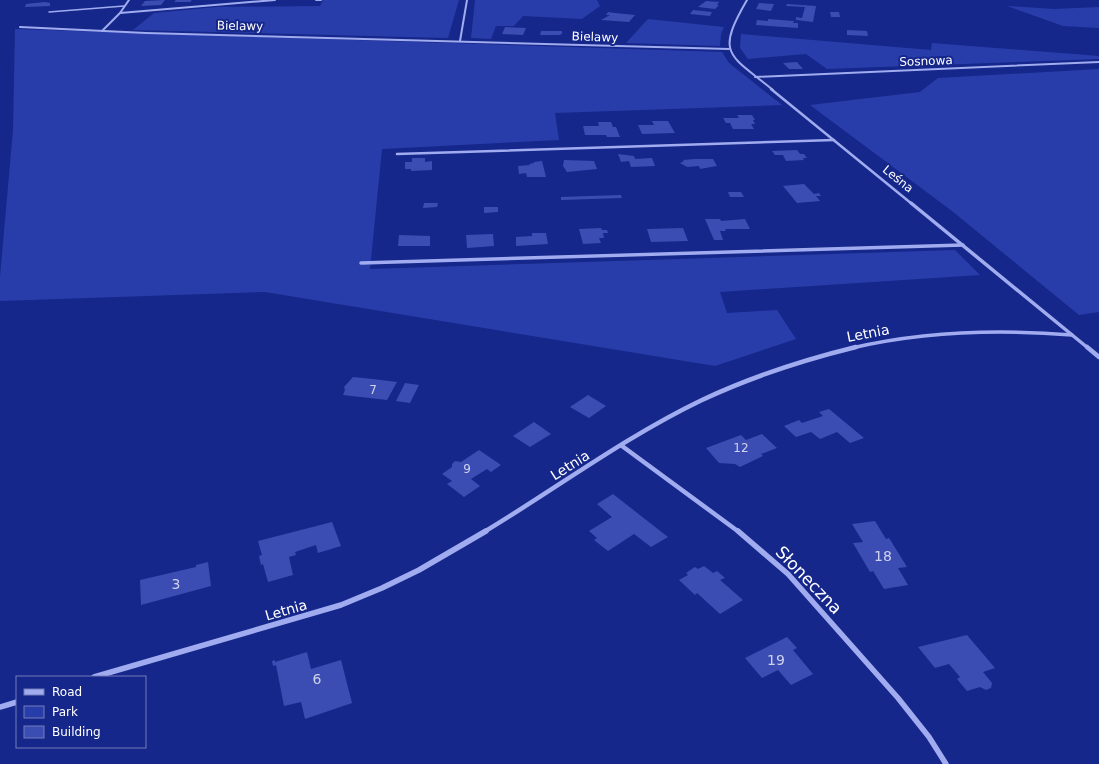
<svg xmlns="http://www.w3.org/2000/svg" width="1099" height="764" viewBox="0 0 1099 764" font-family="'DejaVu Sans',sans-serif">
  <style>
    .green { fill: #293daa }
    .building { fill: #3b4db2 }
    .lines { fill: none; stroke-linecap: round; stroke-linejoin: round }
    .service { stroke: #a0acef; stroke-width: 1.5 }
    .minor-far4 { stroke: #a0acef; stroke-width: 2 }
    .minor-far3 { stroke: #a0acef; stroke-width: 2.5 }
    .minor-far2 { stroke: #a0acef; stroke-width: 3.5 }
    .minor-far1 { stroke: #a0acef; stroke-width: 4.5 }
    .minor { stroke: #a0acef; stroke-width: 5.5 }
    .labels { text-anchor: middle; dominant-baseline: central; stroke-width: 4; stroke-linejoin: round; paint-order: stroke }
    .far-street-label { font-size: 12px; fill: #fff; stroke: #16278b }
    .number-label { font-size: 12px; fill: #ced2ec }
    .street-label { font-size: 14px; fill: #fff; stroke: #16278b }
    .near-number-label { font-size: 14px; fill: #ced2ec }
    .near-street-label { font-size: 17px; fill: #fff; stroke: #16278b }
  </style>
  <rect width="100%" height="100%" fill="#16278b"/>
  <g class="green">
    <path d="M323 0H459L448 38 133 30 154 13 217 7 320 6Z"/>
    <path d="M475 0H597L600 6 582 19 523 16 514 26H496L491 39 471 38Z"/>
    <path d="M1007 6 1054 9 1099 7V28L1063 26Z"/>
    <path d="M648 19 724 27 721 34 720 46 626 43Z"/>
    <path d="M15 29 722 52 729 63 782 105 555 113 559 140 382 149 370 269 955 250 980 275 720 292 727 313 777 310 796 339 715 366 265 292 0 301V277L13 130Z"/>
    <path d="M741 34 931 50 932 43 1099 56V59L827 69 806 54 748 59 740 48Z"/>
    <path d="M1099 69V312L1079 315 952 211 810 105 920 92 938 78Z"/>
  </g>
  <g class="building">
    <path d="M165 0 161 5 141 6 145 1Z"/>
    <path d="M176 0H192L190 2H174Z"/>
    <path d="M706 1 719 2 717 5H719L715 9 698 7Z"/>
    <path d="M45 2 50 3V6L25 7 26 4Z"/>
    <path d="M759 3 774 4 771 11 756 9Z"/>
    <path d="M787 4 816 6 813 22 796 20V17L802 18 805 7 786 6Z"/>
    <path d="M693 10 712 12 710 16 690 14Z"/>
    <path d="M608 12 615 13 635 15 629 22 601 20 610 15H606Z"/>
    <path d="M830 12H839L840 17H831Z"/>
    <path d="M768 19 794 21 793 23H798V28L756 25 757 20 768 21Z"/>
    <path d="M505 27 526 28 523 35 502 34Z"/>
    <path d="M847 30 867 31 868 36 847 35Z"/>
    <path d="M541 31H562V34L559 35H540Z"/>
    <path d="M797 62 803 69H789L783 63Z"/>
    <path d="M737 115H752L755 120H753L755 124H751L754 129H733L730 123H726L723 118H739Z"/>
    <path d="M652 121H668L675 133 642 134 638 125H654Z"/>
    <path d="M598 122H611L613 127H616L620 137H607L606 135H585L583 126H599Z"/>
    <path d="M797 150 800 154H804L807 158H803L804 160 786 161 783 155H775L772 151Z"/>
    <path d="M618 154 634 156 635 159 652 158 655 166 631 167 629 161 621 162Z"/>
    <path d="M412 158H425V162L432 161V170L411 171V169H405V162H412Z"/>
    <path d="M695 159H713L717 166 700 169 699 166 687 167 680 163 684 161 683 160Z"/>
    <path d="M564 160 594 161 597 169 567 172 563 166Z"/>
    <path d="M542 161 546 177H527L526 173 519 174 518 166 530 165 529 164 534 163V162Z"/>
    <path d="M804 184 814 194 819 193 821 196H816L820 201 797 203 783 186Z"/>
    <path d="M728 192H741L744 197H730Z"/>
    <path d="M621 195 622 198 561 200V197Z"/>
    <path d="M424 203H438L437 207 423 208Z"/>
    <path d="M484 207H498V212L484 213Z"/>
    <path d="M705 219H720L721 221 745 219 750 229H725L726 231H720L723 240H714Z"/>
    <path d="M601 228 602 230H607L608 233H603L604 238H599L601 243 583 244 579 229Z"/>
    <path d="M683 228 688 241 651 242 647 229Z"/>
    <path d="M532 233H546L548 244 516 246V237L532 236Z"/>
    <path d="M493 234 494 246 467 248 466 235Z"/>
    <path d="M399 235 430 236V246H398Z"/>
    <path d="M353 377 373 379 397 382 387 400 343 395 345 390 344 387Z"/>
    <path d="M405 383 419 385 410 403 396 401Z"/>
    <path d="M588 395 606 406 589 418 570 407Z"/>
    <path d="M829 409 864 438 850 443 837 432 820 439 811 432 796 437 784 426 799 420 802 423 823 416 819 412Z"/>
    <path d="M534 422 551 434 530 447 513 436Z"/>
    <path d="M762 434 777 448 761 454 763 456 740 467 735 464 719 463 706 448 741 435 746 440Z"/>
    <path d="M479 450 501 465 491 472 487 469 471 479 480 486 464 497 447 484 452 481 442 474 452 467V464L455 461 461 462Z"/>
    <path d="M613 494 668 537 651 547 634 534 608 551 594 540 597 538 589 531 612 517 597 504Z"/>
    <path d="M875 521 886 539 889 538 907 567 898 568 908 585 884 589 873 571 870 572 853 543 863 542 852 524Z"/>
    <path d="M332 522 341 546 318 553 316 545 295 552 296 555 289 557 293 575 268 582 263 564 261 565 259 556 262 555 258 541Z"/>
    <path d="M208 562 211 586 141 605 140 580 196 567V565Z"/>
    <path d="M704 566 713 573 717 571 725 578 720 580 743 600 720 614 697 593 695 595 679 580 688 575 686 573 695 567 698 569Z"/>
    <path d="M967 635 995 668 983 672 992 683 991 688 986 690 980 687 967 691 957 679 960 677 949 664 935 668 918 647Z"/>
    <path d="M787 637 797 648 793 650 813 674 791 685 778 670 762 678 745 658Z"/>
    <path d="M307 652 311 669 341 660 352 703 305 719 301 702 284 706 276 665 273 666 272 661 275 660V662Z"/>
  </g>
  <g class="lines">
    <path class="service" d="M49 12 124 6"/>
    <g class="minor-far4">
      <path d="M129 0 120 13 275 0"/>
      <path d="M316 0H321"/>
      <path d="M747 0C715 55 729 54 773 90"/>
      <path d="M20 27 146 33 729 49"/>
      <path d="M102 31 120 13"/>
      <path d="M460 41 467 0"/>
      <path d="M755 77 1099 62"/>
    </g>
    <g class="minor-far3">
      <path d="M771 89 912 204"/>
      <path d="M397 154 834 140"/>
    </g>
    <g class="minor-far2">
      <path d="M911 203 1088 348"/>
      <path d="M361 263 963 245"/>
      <path d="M852 348C925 331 998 329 1072 335"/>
    </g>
    <g class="minor-far1">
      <path d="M1087 347 1099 357"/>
      <path d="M622 446 739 532"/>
      <path d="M484 532C557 488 625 437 702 400 751 377 803 360 856 347"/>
    </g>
    <g class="minor">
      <path d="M738 531 788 574 898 698 929 737 946 764"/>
      <path d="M94 677 341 605 382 588 419 570 486 531"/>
      <path d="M0 707 17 702"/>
    </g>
  </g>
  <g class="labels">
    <g class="far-street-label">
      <text transform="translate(240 26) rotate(1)">Bielawy</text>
      <text transform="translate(595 37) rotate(2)">Bielawy</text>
      <text transform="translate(926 61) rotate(-2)">Sosnowa</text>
      <text transform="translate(898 179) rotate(39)">Leśna</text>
    </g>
    <g class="number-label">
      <text x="373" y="390">7</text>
      <text x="741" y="448">12</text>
      <text x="467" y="469">9</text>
    </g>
    <g class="street-label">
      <text transform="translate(868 333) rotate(-11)">Letnia</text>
      <text transform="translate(570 465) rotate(-32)">Letnia</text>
      <text transform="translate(286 610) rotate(-16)">Letnia</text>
    </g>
    <g class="near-number-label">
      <text x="883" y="556">18</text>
      <text x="176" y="584">3</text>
      <text x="776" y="660">19</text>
      <text x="317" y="679">6</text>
    </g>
    <g class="near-street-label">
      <text transform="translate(809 580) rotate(46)">Słoneczna</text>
    </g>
  </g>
  <rect x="16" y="676" width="130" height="72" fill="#16278b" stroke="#737db9"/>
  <rect x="24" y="689" width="20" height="6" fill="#a0acef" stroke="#737db9"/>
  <text x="52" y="696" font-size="12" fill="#ffffff">Road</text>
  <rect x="24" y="706" width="20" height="12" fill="#293daa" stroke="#737db9"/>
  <text x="52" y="716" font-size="12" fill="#ffffff">Park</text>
  <rect x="24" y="726" width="20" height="12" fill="#3b4db2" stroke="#737db9"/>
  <text x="52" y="736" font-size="12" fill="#ffffff">Building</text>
</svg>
